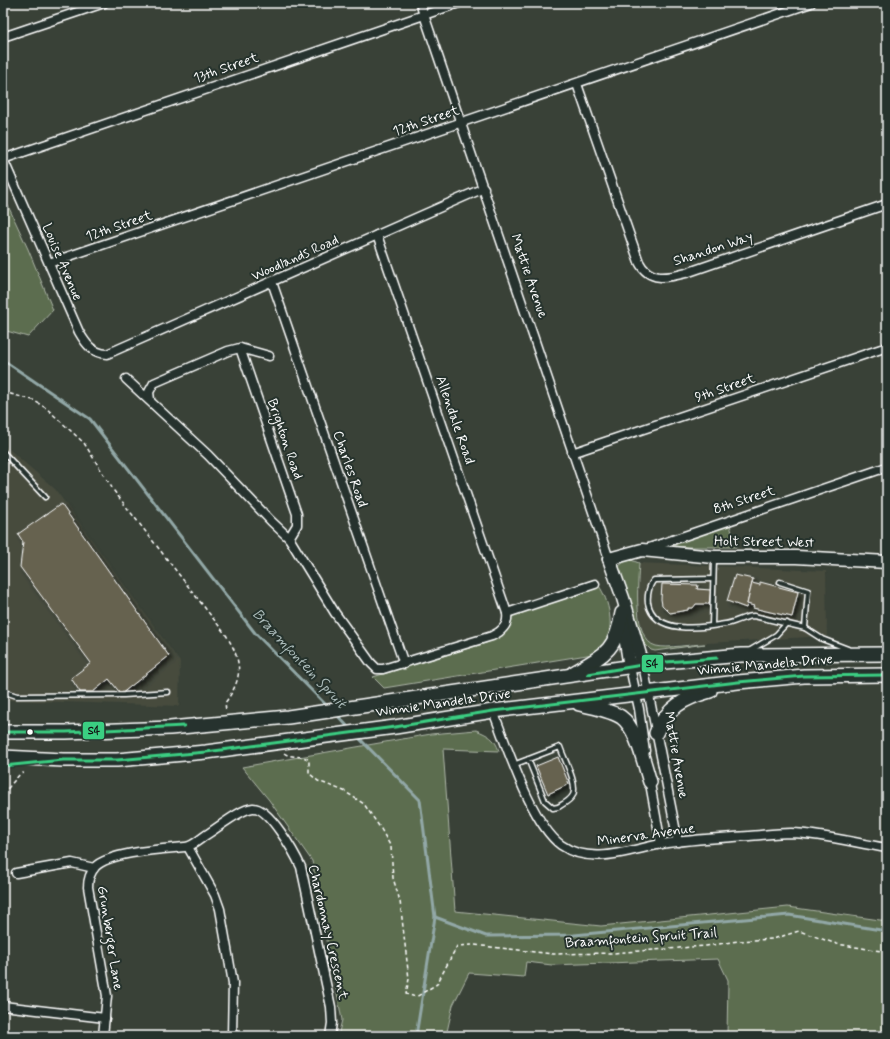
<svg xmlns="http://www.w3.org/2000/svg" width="890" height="1039" viewBox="0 0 890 1039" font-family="Mynerve,sans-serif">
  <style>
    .built { fill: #464b3e }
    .green { fill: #5c6d50; stroke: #aeb6a8 }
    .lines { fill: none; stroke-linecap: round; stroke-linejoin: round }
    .stream { stroke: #92a8a7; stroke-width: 3 }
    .building { fill: #66624f; stroke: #fff; filter: url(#shadow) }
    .lane-casing { stroke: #fff; stroke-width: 7 }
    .street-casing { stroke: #fff; stroke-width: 11 }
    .secondary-casing { stroke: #fff; stroke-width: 15 }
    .primary-casing { stroke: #fff; stroke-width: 16 }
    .path { stroke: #fff; stroke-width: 1.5; stroke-dasharray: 4 3; stroke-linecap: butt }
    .lane { stroke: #26332d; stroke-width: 4 }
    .street { stroke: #26332d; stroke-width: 8 }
    .secondary { stroke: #26332d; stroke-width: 12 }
    .primary { stroke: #26332d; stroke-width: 13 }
    .bus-1-casing { stroke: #26332d; stroke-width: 6 }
    .bus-1 { stroke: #3ace82; stroke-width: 3 }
    .bus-dot { fill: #fff; stroke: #26332d; stroke-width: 1.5 }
    .labels { text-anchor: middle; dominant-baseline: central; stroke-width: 4; stroke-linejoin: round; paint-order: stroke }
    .street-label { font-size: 14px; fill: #fff; stroke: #26332d }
    .water-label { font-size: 15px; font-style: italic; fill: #aebebd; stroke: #26332d }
    .line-badge { stroke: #26332d; stroke-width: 1.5 }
    .pale-badge-label { font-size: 11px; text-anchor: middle; font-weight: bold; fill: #111 }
  </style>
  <defs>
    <filter id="shadow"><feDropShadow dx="3.5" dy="3.5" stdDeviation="2" flood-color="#0009"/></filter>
  </defs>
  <rect width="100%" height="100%" fill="#394137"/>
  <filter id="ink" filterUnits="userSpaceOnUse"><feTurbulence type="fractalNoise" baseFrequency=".025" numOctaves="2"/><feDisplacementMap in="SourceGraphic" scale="8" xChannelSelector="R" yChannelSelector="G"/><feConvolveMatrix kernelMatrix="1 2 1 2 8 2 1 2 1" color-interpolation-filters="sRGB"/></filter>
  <g filter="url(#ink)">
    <g class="built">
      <path d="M3 444 55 489 180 662 179 706 3 700Z"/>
      <path d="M639 563 826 571 827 636 656 646 648 643 644 637 640 619 637 597Z"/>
    </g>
    <g class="green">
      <path d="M3 195 28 249 53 310 28 337 3 330Z"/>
      <path d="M730 525 736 547H660Z"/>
      <path d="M631 560 639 563C638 582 632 640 656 646 668 649 692 644 705 644L655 651 651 650 642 641 618 567 625 561Z"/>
      <path d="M599 586C609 600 615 628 605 643 602 648 597 651 593 654L384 688 373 677 486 643C504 635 506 629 514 612Z"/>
      <path d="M476 730C488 735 495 738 499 751L443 749 455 911 601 926 788 907 887 921V1036H727L728 980 718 959 552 965 526 962 524 977 469 973 453 1005 446 1036H338L342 1020 312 861 269 800 242 767 431 734Z"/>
    </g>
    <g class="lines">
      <g class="stream">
        <path d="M3 360 90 419 255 633 328 707"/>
        <path d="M335 713 350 729"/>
        <path d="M357 736 420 800 435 917 416 1036"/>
        <path d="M435 917 486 936 574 935 789 915 887 931"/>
      </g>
    </g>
    <g class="building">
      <path d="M61 504 169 656 121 694 109 679 93 692H80L71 678 91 663 20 567 23 542 18 534Z"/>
      <path d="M735 575 753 579 746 608 727 601Z"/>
      <path d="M760 582 798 592 792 617 753 608 754 606 747 604 752 583 760 585Z"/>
      <path d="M662 584 698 585 697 589 711 590 709 604H696L693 608H688V610L670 613 662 605 661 599Z"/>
      <path d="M558 757 569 784 548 794 536 766Z"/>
    </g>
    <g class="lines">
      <g class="lane-casing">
        <g id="lane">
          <path d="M3 452 45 497"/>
          <path d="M713 579 654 580C649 585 647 596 648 603 654 635 702 628 725 624 735 623 744 616 754 616L805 628 822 639 848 649"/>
          <path d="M780 582 808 591 805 628"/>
          <path d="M712 625 714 559"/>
          <path d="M749 651 776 635 787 623"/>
          <path d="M5 692 17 696 124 695 168 692"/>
          <path d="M513 765 560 747C564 759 578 784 573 795 570 801 563 804 558 807L553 808 545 801 528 759"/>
        </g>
      </g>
      <g class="street-casing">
        <g id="street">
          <path d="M420 3 609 559"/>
          <path d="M3 37 104 3"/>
          <path d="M577 84 639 262C649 282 667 278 686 273L887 204"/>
          <path d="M3 159 79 332C86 344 92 353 107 354L484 188"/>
          <path d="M3 159 459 3"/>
          <path d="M49 263 811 3"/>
          <path d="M272 282 404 664"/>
          <path d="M240 348 297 514V525L289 538"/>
          <path d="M126 379 208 455 271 521 289 538 335 613 371 663 377 669H383L492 636 499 632C506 626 508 622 507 613L377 235"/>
          <path d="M150 400 149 392 154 383 228 351 240 348 269 356"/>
          <path d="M572 453 887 347"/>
          <path d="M646 549 887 467"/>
          <path d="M507 613 595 584"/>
          <path d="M643 665 678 842"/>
          <path d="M630 667 639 709 645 751"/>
          <path d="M493 711C507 746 531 823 561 845 591 866 629 850 661 844 690 839 720 838 749 836 763 835 777 833 791 833 823 834 855 843 887 848"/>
          <path d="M649 778 661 844"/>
          <path d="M188 847 215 895 220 909 233 983 232 1036"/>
          <path d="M16 873 72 863 94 868"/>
          <path d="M3 1006 105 1018"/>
          <path d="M103 1036 107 996 88 887C88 880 90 873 95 867 109 852 164 849 185 847 192 847 200 839 206 835 218 828 240 809 253 808 269 807 295 854 301 867L331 1007 332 1023 330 1036"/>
        </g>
      </g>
      <g class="secondary-casing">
        <g id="secondary">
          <path d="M609 559 642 550 714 557H796L887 562"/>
          <path d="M609 559 623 598 643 665"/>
          <path d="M622 618 630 667"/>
        </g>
      </g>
      <g class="primary-casing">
        <g id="primary">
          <path d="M573 673C604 655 616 651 622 613"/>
          <path d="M579 704C593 707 609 710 621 717 637 728 644 764 650 782"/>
          <path d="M3 732H66L170 728 288 717 654 663 741 655 887 654"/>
          <path d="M656 733C667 707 685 698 710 691"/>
          <path d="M3 757 63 760H117L206 752 395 727 493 711 738 682 804 676 887 675"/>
        </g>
      </g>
      <g class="path">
        <path d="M3 392 33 400 46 408 84 443 114 491 226 635C242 661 244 677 225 703L226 711"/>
        <path d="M284 753C292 759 302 754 309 760V773L318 781 344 791 364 804 381 829 391 847 393 878 400 901 409 979 406 994 416 997 437 984 457 946 474 945 553 954 613 953 706 946 738 941 773 939 799 931 837 944 887 952"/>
        <path d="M3 794 20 774 24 773"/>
        <path d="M862 1036 887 1030"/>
      </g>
      <use href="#lane" class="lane"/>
      <use href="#street" class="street"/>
      <use href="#secondary" class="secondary"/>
      <use href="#primary" class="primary"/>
      <g class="bus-1-casing">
        <g id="bus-1">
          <path d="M588 674 654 663 717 658"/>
          <path d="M3 732H66L184 726"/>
          <path d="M3 766 63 760H117L206 752 395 727 493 711 738 682 804 676 887 675"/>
        </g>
      </g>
      <use href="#bus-1" class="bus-1"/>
    </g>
  </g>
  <circle class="bus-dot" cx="30" cy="732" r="3.5"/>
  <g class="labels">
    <g class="street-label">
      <text transform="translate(226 68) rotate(-19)">13th Street</text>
      <text transform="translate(426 121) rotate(-19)">12th Street</text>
      <text transform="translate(119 226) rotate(-19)">12th Street</text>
      <text transform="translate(713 249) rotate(-18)">Shandon Way</text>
      <text transform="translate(295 258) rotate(-24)">Woodlands Road</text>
      <text transform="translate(62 262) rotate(67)">Louise Avenue</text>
      <text transform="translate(529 276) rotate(71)">Mattie Avenue</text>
      <text transform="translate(725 388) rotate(-19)">9th Street</text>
      <text transform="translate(455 420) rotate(71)">Allendale Road</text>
      <text transform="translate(285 439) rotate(71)">Brighton Road</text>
      <text transform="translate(350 469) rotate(71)">Charles Road</text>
      <text transform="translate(744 500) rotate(-18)">8th Street</text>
      <text transform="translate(764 542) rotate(1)">Holt Street West</text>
      <text transform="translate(765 665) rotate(-5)">Winnie Mandela Drive</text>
      <text transform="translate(443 703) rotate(-8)">Winnie Mandela Drive</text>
      <text transform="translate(676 755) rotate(80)">Mattie Avenue</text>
      <text transform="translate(646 835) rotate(-8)">Minerva Avenue</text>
      <text transform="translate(328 932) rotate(77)">Chardonnay Crescent</text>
      <text transform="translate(110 938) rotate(81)">Grunberger Lane</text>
      <text transform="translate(641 938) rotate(-4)">Braamfontein Spruit Trail</text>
    </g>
    <g class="water-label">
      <text transform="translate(299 659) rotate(47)">Braamfontein Spruit</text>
    </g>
  </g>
  <g class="line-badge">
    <rect x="641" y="654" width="23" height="19" rx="4" fill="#3ace82"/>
    <rect x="82" y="721" width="23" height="19" rx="4" fill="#3ace82"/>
  </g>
  <g class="pale-badge-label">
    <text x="652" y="667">S4</text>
    <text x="94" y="734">S4</text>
  </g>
  <rect width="890" height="1039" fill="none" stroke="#26332d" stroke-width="16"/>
  <rect x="8" y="8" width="874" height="1023" fill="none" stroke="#fff" stroke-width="1.5" filter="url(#ink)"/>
</svg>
